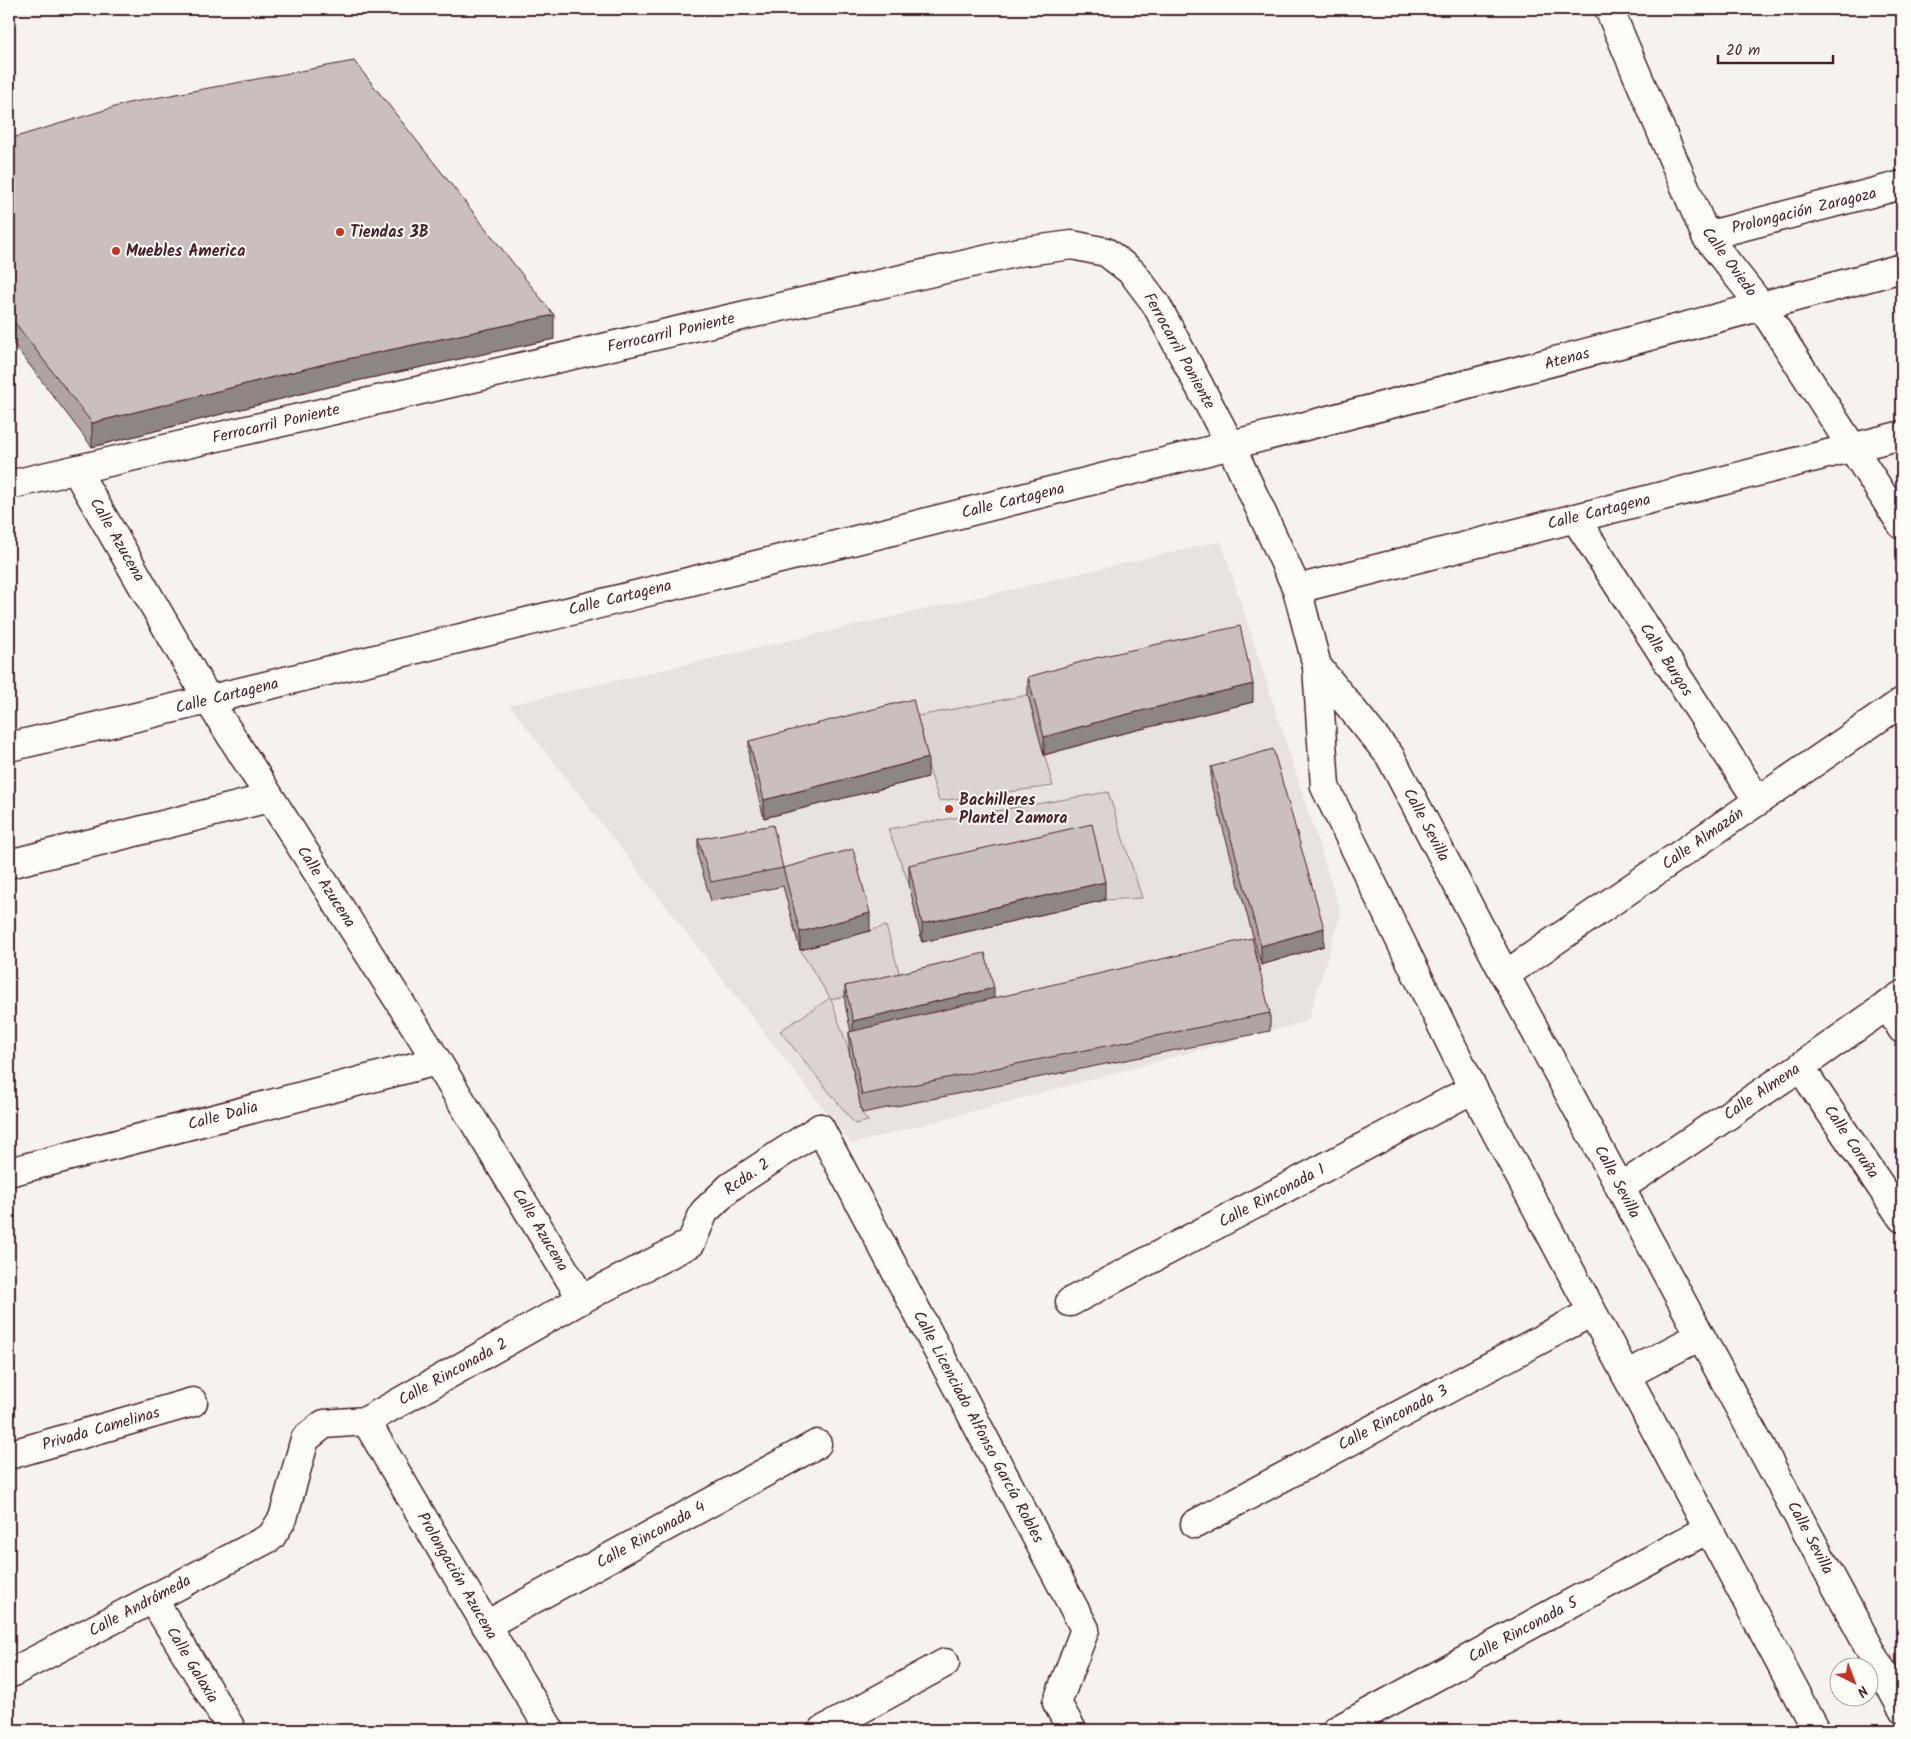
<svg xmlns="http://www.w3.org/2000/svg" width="1911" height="1739" viewBox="0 0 1911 1739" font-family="Kalam,sans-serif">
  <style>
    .built { fill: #e9e3e0 }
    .green { fill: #dcd4d2; stroke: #937a7e }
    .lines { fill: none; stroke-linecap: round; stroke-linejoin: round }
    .pedestrian-casing { stroke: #4a1f2b; stroke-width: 31 }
    .minor-casing { stroke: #4a1f2b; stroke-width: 31 }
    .pedestrian { stroke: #fdfcf7; stroke-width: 28 }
    .minor { stroke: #fdfcf7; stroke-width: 28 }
    .wall { fill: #afa4a3; stroke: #4a1f2b }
    .shaded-wall { fill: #8e8685; stroke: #4a1f2b }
    .building { fill: #cbbfbe; stroke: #4a1f2b }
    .poi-dot { fill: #c8321e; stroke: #fdfcf7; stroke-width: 2 }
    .labels { text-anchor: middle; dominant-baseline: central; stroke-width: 4; stroke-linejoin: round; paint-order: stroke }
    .street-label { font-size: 16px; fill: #4a1f2b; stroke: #fdfcf7 }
    .poi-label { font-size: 16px; font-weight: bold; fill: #4a1f2b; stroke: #fdfcf7; text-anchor: start }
  </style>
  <rect width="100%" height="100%" fill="#f6f3ef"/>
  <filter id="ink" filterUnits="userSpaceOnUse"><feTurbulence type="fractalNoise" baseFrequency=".02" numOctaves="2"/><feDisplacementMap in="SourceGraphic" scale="10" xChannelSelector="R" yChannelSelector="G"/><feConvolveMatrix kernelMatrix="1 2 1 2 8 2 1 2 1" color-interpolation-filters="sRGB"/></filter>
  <g filter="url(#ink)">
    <path class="built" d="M1221 541 1341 913 1308 1021 851 1144 509 705Z"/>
    <g class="green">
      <path d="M1028 695 1053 786 939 801 913 717Z"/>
      <path d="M1108 792 1142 898 1105 900 1092 843 909 884 888 829Z"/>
      <path d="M886 926 903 986 831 999 849 1051 862 1113 868 1121 855 1124 780 1031 830 998 800 950Z"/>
    </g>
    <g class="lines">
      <g class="pedestrian-casing">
        <path id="pedestrian" d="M820 1128 1085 1629 1057 1703 1072 1730"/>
      </g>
      <g class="minor-casing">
        <g id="minor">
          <path d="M1609 9 1706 236 1762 307 1902 525"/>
          <path d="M1706 236 1902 185"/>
          <path d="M76 470 209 701 437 1061 582 1299"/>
          <path d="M9 485 1019 252 1072 245 1106 252 1132 272 1156 304 1231 446 1297 589 1317 666 1325 787 1473 1089 1816 1730"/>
          <path d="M1575 518 1758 801"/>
          <path d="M1297 589 1902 435"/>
          <path d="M1317 666 1390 756 1505 975 1902 1708"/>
          <path d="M9 747C264 688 518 624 772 561 1149 467 1527 371 1902 268"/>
          <path d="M9 864 269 798"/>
          <path d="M1505 975 1902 702"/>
          <path d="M1887 1005 1902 1029"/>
          <path d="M1800 1067 1902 1218"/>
          <path d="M9 1172 437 1061"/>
          <path d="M1620 1188 1800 1067 1902 995"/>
          <path d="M1070 1302 1473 1089"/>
          <path d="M1626 1375 1700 1336"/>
          <path d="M366 1421 486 1625 550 1730"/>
          <path d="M9 1455 193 1402"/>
          <path d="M1195 1524 1592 1312"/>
          <path d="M153 1599 232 1730"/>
          <path d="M486 1625 817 1444"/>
          <path d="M9 1674 271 1537 283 1518 305 1439 324 1424 366 1421 582 1299 691 1243 704 1212 730 1187 820 1128"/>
          <path d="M823 1730 945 1663"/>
          <path d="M1337 1730 1708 1529"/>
        </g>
      </g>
      <use href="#pedestrian" class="pedestrian"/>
      <use href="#minor" class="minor"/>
    </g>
    <g class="wall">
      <path d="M9 139 554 339 328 387 92 447 9 338Z"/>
      <path d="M1028 677 1253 702 1112 736 1044 755 1028 695Z"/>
      <path d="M749 741 928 777 764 818 749 760Z"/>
      <path d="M1211 767 1324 946 1261 965 1211 785Z"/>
      <path d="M698 839 783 868 870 931 800 950 783 886 711 901 698 857Z"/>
      <path d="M909 865 1105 900 922 942 909 884Z"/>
      <path d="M845 986 994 999 1270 1013V1031L862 1113 849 1051V1032H851L845 1004Z"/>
    </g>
    <g class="shaded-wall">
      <path d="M554 315V339L328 387 92 447V423L328 363Z"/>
      <path d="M1253 684V702L1112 736 1044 755V737L1112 718Z"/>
      <path d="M928 758V777L764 818V800Z"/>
      <path d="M1105 882V900L922 942V924Z"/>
      <path d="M870 913V931L800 950V932Z"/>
      <path d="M1324 928V946L1261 965V946Z"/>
      <path d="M994 988V1007L853 1040V1021Z"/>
    </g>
    <g class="building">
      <path d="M354 61 554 315 328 363 92 423 9 315V139L128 103Z"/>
      <path d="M1240 626 1253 684 1112 718 1044 737 1028 677 1095 658Z"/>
      <path d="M913 699 928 758 764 800 749 741Z"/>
      <path d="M1273 749 1324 928 1261 946 1211 767Z"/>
      <path d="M1092 824 1105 882 922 924 909 865Z"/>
      <path d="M773 825 783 868 853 849 870 913 800 932 783 868 711 882 698 839Z"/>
      <path d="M1252 938 1270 1013 862 1095 849 1032Z"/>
      <path d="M985 953 994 988 853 1021 845 986Z"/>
    </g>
  </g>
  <g class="poi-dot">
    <circle cx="340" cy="232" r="5"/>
    <circle cx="116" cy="251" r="5"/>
    <circle cx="949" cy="809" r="5"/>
  </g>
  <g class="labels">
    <g class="street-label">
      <text transform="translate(1804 211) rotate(-14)">Prolongación Zaragoza</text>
      <text transform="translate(1729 262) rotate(54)">Calle Oviedo</text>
      <text transform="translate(671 333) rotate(-13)">Ferrocarril Poniente</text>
      <text transform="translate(1179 351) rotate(61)">Ferrocarril Poniente</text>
      <text transform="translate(1567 359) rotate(-15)">Atenas</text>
      <text transform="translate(276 424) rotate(-13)">Ferrocarril Poniente</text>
      <text transform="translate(1013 501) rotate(-14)">Calle Cartagena</text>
      <text transform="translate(1599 512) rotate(-14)">Calle Cartagena</text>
      <text transform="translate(117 540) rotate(60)">Calle Azucena</text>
      <text transform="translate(620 598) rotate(-14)">Calle Cartagena</text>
      <text transform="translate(1666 660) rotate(57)">Calle Burgos</text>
      <text transform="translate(227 696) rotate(-14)">Calle Cartagena</text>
      <text transform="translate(1426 825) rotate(62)">Calle Sevilla</text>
      <text transform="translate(1703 839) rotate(-35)">Calle Almazán</text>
      <text transform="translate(326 887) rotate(57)">Calle Azucena</text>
      <text transform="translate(1762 1092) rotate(-34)">Calle Almena</text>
      <text transform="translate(223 1116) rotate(-15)">Calle Dalia</text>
      <text transform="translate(1851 1142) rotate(56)">Calle Coruña</text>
      <text transform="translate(747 1177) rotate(-35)">Rcda. 2</text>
      <text transform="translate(1617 1182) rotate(62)">Calle Sevilla</text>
      <text transform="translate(1272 1196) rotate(-28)">Calle Rinconada 1</text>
      <text transform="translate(540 1230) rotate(59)">Calle Azucena</text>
      <text transform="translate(453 1372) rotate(-29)">Calle Rinconada 2</text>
      <text transform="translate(1393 1418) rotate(-28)">Calle Rinconada 3</text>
      <text transform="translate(978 1427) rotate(62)">Calle Licenciado Alfonso García Robles</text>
      <text transform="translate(101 1429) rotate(-16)">Privada Camelinas</text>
      <text transform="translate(651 1535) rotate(-29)">Calle Rinconada 4</text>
      <text transform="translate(1810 1538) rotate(62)">Calle Sevilla</text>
      <text transform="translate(457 1576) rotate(60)">Prolongación Azucena</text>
      <text transform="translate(140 1606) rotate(-28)">Calle Andrómeda</text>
      <text transform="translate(1523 1630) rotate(-28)">Calle Rinconada 5</text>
      <text transform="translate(192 1665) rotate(59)">Calle Galaxia</text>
    </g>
    <g class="poi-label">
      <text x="350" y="232">Tiendas 3B</text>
      <text x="126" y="251">Muebles America</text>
      <text x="959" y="800">Bachilleres<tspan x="959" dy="18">Plantel Zamora</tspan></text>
    </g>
  </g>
  <rect width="1911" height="1739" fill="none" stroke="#fdfcf7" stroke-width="30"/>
  <rect x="15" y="15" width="1881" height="1709" fill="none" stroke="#4a1f2b" stroke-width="2" filter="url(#ink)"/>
  <g transform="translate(1854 1682) rotate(138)"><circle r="24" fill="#fdfcf7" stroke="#b5a4a5"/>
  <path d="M0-4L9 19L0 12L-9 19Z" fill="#c8321e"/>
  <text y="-8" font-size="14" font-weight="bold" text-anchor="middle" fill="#4a1f2b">N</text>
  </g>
  <path d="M1718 55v8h115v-8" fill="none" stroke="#4a1f2b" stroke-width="2.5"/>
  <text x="1726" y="55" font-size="15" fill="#4a1f2b" stroke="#fdfcf7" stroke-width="4" paint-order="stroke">20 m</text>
</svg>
